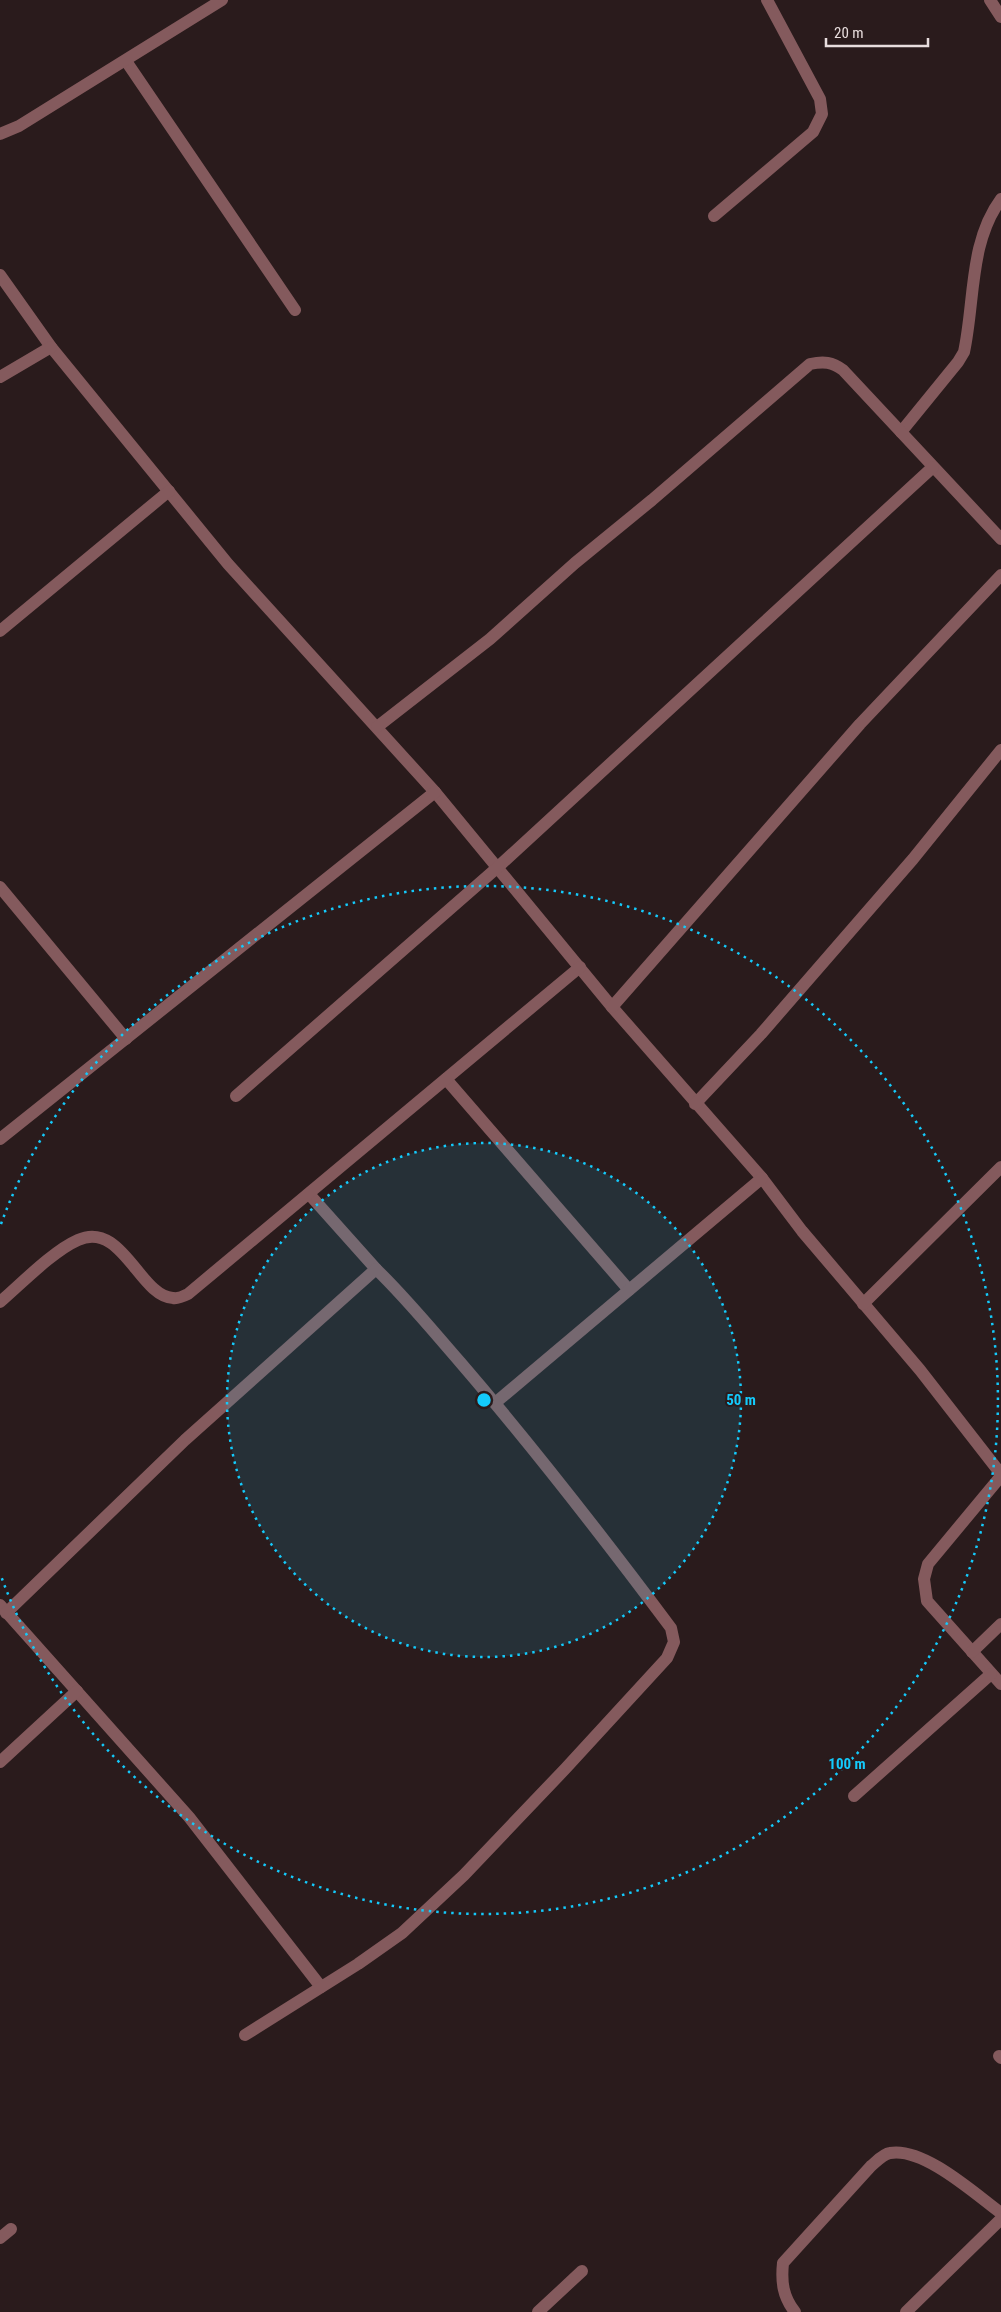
<svg xmlns="http://www.w3.org/2000/svg" width="1001" height="2312" viewBox="0 0 1001 2312" font-family="'Roboto Condensed',sans-serif">
  <style>
    .lines { fill: none; stroke-linecap: round; stroke-linejoin: round }
    .minor { stroke: #845a5d; stroke-width: 12 }
    .ring { fill: none; stroke: #14cafb; stroke-width: 2.5; stroke-dasharray: 2.5 5 }
    .centre { fill: #14cafb; stroke: #2a1b1c; stroke-width: 2.5 }
    .ring-label { font-size: 15px; text-anchor: middle; font-weight: bold; fill: #14cafb; stroke: #2a1b1c; stroke-width: 4; stroke-linejoin: round; paint-order: stroke }
  </style>
  <rect width="100%" height="100%" fill="#2a1b1c"/>
  <g class="lines">
    <g class="minor">
      <path d="M990 0 1001 17"/>
      <path d="M126 61 295 310"/>
      <path d="M0 134 19 126 222 0"/>
      <path d="M714 216 813 132 822 114 820 99 767 0"/>
      <path d="M0 275 51 347 228 564 435 792 612 1007 762 1178 802 1231 920 1370 1001 1474"/>
      <path d="M0 377 51 347"/>
      <path d="M901 432 958 362 964 352C975 301 969 242 1001 199"/>
      <path d="M0 631 169 491"/>
      <path d="M377 727 490 639 575 563 652 500 810 364C824 361 832 362 843 370L1001 539"/>
      <path d="M0 887 126 1039"/>
      <path d="M612 1007 860 724 1001 575"/>
      <path d="M446 1079 629 1290"/>
      <path d="M236 1096 498 867 933 467"/>
      <path d="M695 1104 761 1034 913 859 1001 750"/>
      <path d="M0 1139 435 792"/>
      <path d="M309 1194 376 1269"/>
      <path d="M0 1302C22 1283 53 1251 78 1240 122 1220 140 1297 173 1298 178 1299 184 1296 188 1294L580 967"/>
      <path d="M863 1304 1001 1167"/>
      <path d="M495 1403 762 1178"/>
      <path d="M1001 1476 928 1564 924 1579 927 1601 1001 1684"/>
      <path d="M0 1605 189 1817 321 1987"/>
      <path d="M6 1613 185 1440 376 1269C406 1298 432 1330 460 1362 534 1448 603 1537 671 1628L674 1642 667 1658 565 1769 464 1875 402 1933 358 1964 245 2035"/>
      <path d="M972 1652 1001 1624"/>
      <path d="M0 1762 77 1691"/>
      <path d="M854 1796 991 1674"/>
      <path d="M999 2056 1001 2058"/>
      <path d="M0 2238 11 2229"/>
      <path d="M538 2312 582 2271"/>
      <path d="M795 2312C783 2297 781 2282 783 2263L871 2166C876 2162 883 2154 890 2153 924 2147 975 2194 1001 2213"/>
      <path d="M906 2312 1001 2219"/>
    </g>
  </g>
  <circle cx="484" cy="1400" r="257" fill="#14cafb" fill-opacity=".12"/>
  <g class="ring">
    <circle cx="484" cy="1400" r="257"/>
    <path d="M1 1224A514 514 0 1 1 1 1576"/>
  </g>
  <circle cx="484" cy="1400" r="8" class="centre"/>
  <g class="ring-label">
    <text x="741" y="1405">50 m</text>
    <text x="847" y="1769">100 m</text>
  </g>
  <path d="M826 38v8h102v-8" fill="none" stroke="#e8dddd" stroke-width="2.5"/>
  <text x="834" y="38" font-size="15" fill="#e8dddd" stroke="#2a1b1c" stroke-width="4" paint-order="stroke">20 m</text>
</svg>
